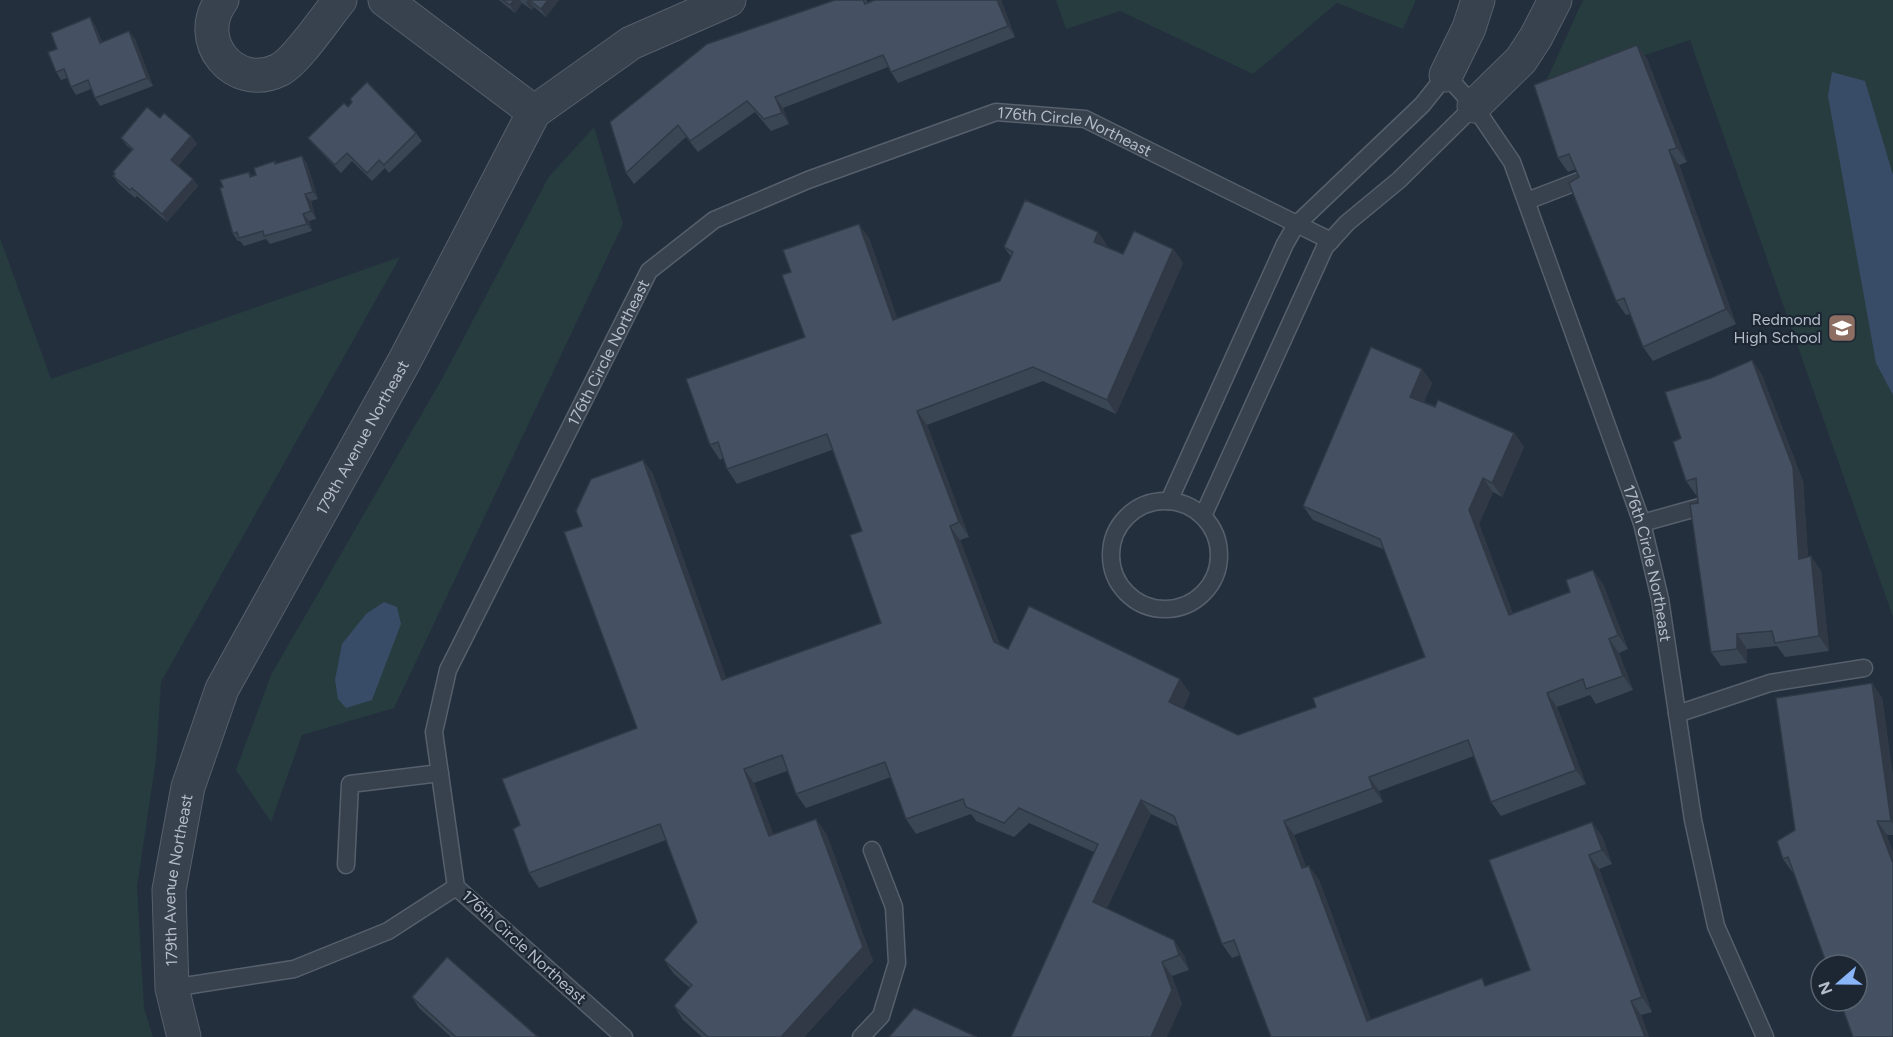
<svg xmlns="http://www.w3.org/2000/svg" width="1893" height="1037" viewBox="0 0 1893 1037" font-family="Figtree,sans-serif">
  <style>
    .green { fill: #263c3f }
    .water { fill: #394c67 }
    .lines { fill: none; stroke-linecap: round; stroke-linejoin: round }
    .service-casing { stroke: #565f6c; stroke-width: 19 }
    .minor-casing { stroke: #565f6c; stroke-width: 35 }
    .tertiary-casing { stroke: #565f6c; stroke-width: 35 }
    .service { stroke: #38414e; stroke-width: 16 }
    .minor { stroke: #38414e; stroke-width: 33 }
    .tertiary { stroke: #38414e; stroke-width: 33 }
    .wall { fill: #3b4654 }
    .shaded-wall { fill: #303945 }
    .building { fill: #455162; stroke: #303945; stroke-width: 1.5 }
    .labels { text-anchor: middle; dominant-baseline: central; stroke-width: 4.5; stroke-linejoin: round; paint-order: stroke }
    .street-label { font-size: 16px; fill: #b4bcc9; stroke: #1d2633 }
    .poi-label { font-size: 16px; fill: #b4bcc9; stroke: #1d2633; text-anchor: end }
  </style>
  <rect width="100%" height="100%" fill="#242f3e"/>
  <g class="green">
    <path d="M1056 0H1416L1403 29 1337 3 1253 74 1120 11 1066 29Z"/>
    <path d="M1583 0H1893V617L1690 40 1542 90Z"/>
    <path d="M594 127 623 224 394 708 302 735 271 822 236 770 271 675 443 377 548 178Z"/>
    <path d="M0 238 51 379 400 257 161 682 156 759 137 887 144 1008 153 1037H0Z"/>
  </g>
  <g class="water">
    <path d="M1832 72 1865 81 1893 175V395L1876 363 1828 96Z"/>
    <path d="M384 602 397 607 401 624 372 700 346 708 338 699 335 680 342 644 366 614Z"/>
  </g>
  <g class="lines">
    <g class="service-casing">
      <g id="service">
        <path d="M1527 201 1584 179"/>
        <circle cx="1165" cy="555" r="54"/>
        <path id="s1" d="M1169 501 1285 244 1296 225 1422 105 1446 75 1474 106 1512 162 1642 523 1660 599 1693 820 1716 926 1765 1037"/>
        <path d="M1203 516 1325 247 1347 223 1399 180 1474 106"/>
        <path d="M1642 523 1707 505"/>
        <path d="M1677 714 1770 683 1864 668"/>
        <path d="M346 865 350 784 440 773"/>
        <path d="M172 988 294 969 388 931 456 887"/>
        <path id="s2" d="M624 1037 456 887 434 732 448 670 649 271 714 220 808 180 996 112 1085 119 1331 241"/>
        <path d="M861 1037 881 1016 897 963 894 907 872 850"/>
      </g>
    </g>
    <g class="minor-casing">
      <g id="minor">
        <path d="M222 0C192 40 234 92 279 70 296 62 326 17 340 0"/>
        <path d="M385 0 534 112"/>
        <path d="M1446 75 1469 28 1478 0"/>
        <path d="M1474 106 1521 60 1536 37 1555 0"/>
      </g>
    </g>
    <g class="tertiary-casing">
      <g id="tertiary">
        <path id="s3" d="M184 1037 172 988 169 890 188 787 222 689 405 360 534 112 631 43 729 0"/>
      </g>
    </g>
    <use href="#service" class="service"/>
    <use href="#minor" class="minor"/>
    <use href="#tertiary" class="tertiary"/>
  </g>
  <g class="wall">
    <path d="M499 0H559L546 17 534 7 532 10 522 3 515 13Z"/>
    <path d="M835 0H866L868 3 1001 0 1015 37 898 83 888 67 783 108 789 124 771 131 755 112 698 152 686 137 634 184 626 173 610 122Z"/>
    <path d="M95 25 102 42 129 31 135 39 153 86 100 106 95 98 91 89 76 95 71 87 67 78 61 80 56 72 57 49Z"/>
    <path d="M1637 45 1647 59 1687 162 1679 165 1736 324 1653 361 1643 347 1630 314 1626 315 1616 301 1579 177 1576 169 1568 172 1558 158Z"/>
    <path d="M350 99 416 133 422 141 389 173 385 168 372 181 352 161 341 173 314 145 308 138 348 107 352 102Z"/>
    <path d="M160 118 191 136 197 144 178 166 198 186 167 222 137 196 135 198 119 184 113 176 132 150 127 146 121 138Z"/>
    <path d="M302 156 307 164 318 199 311 201 316 219 309 221 312 231 270 244 266 239 244 246 240 241H238L233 234 249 172 252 176 256 175 275 161 277 164Z"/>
    <path d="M1098 232 1108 247V248L1123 254 1173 249 1183 263 1116 414 1043 381 927 425 969 537 960 540 1000 645 1008 649 1190 693 1183 709 1238 735 1316 707 1425 657 1385 550 1313 520 1303 506 1422 369 1432 383 1424 402 1514 433 1524 447 1502 497 1493 492 1479 524 1513 614 1603 584 1628 649 1619 653 1633 690 1596 704 1590 695 1557 707 1586 784 1501 816 1491 802 1474 756 1379 791 1383 802 1294 835 1306 867 1309 866 1319 880 1371 1020 1487 986 1530 970 1489 860 1602 836 1612 864 1599 869 1652 1012 1641 1015 1649 1037H1271L1240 955 1232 958 1222 944 1178 827 1151 814 1107 908 1184 955 1189 970 1172 976 1182 1004 1011 1037 1094 852 1029 823 1014 837 976 821 971 814 916 834 906 819 891 777 806 808 796 794 787 771 754 783 773 834 826 833 873 961 804 1037H702L683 1020 674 1006 690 988 674 974 664 960 697 922 666 840 539 888 529 873 520 825 637 728 582 526 643 460 653 474 726 678 881 623 862 531 832 450 737 484 727 469 723 458 720 460 710 445 805 337 791 272 869 238 897 318 1000 281 1011 257 1004 247Z"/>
    <path d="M1752 360 1762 375 1803 481 1808 557 1811 556 1821 571 1829 651 1785 657 1777 646 1747 649V663L1721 666 1711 652 1697 495H1696L1686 481 1681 438 1711 378Z"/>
    <path d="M1872 683 1882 698 1893 777V835H1887L1793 873 1783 859 1795 830Z"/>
    <path d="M412 997 538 1037H451L419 1008Z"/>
  </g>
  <g class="shaded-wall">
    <path d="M514 0H520L522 3 515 13 510 5Z"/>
    <path d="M528 0 534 7 532 10 526 3Z"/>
    <path d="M548 0H559L546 17 541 9Z"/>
    <path d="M997 0H1001L1015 37 1008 26Z"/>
    <path d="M90 17 95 25 105 51 100 43Z"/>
    <path d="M129 31 135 39 153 86 147 78Z"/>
    <path d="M1637 45 1647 59 1687 162 1677 148Z"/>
    <path d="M775 97 783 108 789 124 782 113Z"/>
    <path d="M191 136 197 144 176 168 171 160Z"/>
    <path d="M1669 150 1679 165 1736 324 1726 309Z"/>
    <path d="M302 156 307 164 318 199 313 192Z"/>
    <path d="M193 179 198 186 167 222 162 214Z"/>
    <path d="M305 194 311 201 316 219 311 211Z"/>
    <path d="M303 214 309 221 312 231 307 224Z"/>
    <path d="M859 224 869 238 903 334 893 320Z"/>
    <path d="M1098 232 1108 247 1104 256 1094 242Z"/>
    <path d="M1173 249 1183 263 1116 414 1107 400Z"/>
    <path d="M1752 360 1762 375 1803 481 1809 573 1799 559Z"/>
    <path d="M1422 369 1432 383 1420 411 1410 397Z"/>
    <path d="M917 411 927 425 969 537 959 522Z"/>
    <path d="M1514 433 1524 447 1502 497 1492 483Z"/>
    <path d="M643 460 653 474 732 694 722 680Z"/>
    <path d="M1483 478 1493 492 1479 524 1519 630 1509 615 1469 510Z"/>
    <path d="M950 526 960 540 1004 656 994 642Z"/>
    <path d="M1811 556 1821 571 1829 651 1819 636Z"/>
    <path d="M1593 570 1603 584 1628 649 1618 635Z"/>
    <path d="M1737 634 1747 649V663L1737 649Z"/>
    <path d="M1609 639 1619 653 1633 690 1623 676Z"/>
    <path d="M1180 679 1190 693 1179 717 1169 702Z"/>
    <path d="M1872 683 1882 698 1893 777V824L1891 821Z"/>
    <path d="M1547 693 1557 707 1586 784 1576 770Z"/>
    <path d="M744 769 754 783 779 850 769 836Z"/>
    <path d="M1369 777 1379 791 1383 802 1373 788Z"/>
    <path d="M1141 800 1151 814 1103 916 1093 902Z"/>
    <path d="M816 819 826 833 873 961 804 1037H781Z"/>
    <path d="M1284 821 1294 835 1312 883 1302 868Z"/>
    <path d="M1877 821 1887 835 1893 851V863Z"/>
    <path d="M1592 822 1602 836 1612 864 1602 850Z"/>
    <path d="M1589 855 1599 869 1652 1012 1642 997Z"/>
    <path d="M1309 866 1319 880 1377 1035 1367 1021Z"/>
    <path d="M1174 940 1184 955 1189 970 1179 955Z"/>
    <path d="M1162 962 1172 976 1182 1004 1167 1037H1151Z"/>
    <path d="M1631 1001 1641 1015 1649 1037H1645Z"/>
  </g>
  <g class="building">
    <path d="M503 0H514L510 5Z"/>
    <path d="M529 0H548L541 9Z"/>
    <path d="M835 0H863L865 4 875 0H997L1008 26 891 72 883 55 775 97 782 113 764 119 747 101 690 141 678 125 626 173 610 122 707 44Z"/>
    <path d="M90 17 100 43 129 31 147 78 95 98 88 80 71 87 64 69 56 72 48 52 57 49 51 33Z"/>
    <path d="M1637 45 1677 148 1669 150 1726 309 1643 347 1624 298 1616 301 1569 183 1579 177 1569 154 1558 158 1534 85Z"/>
    <path d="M367 82 416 133 384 165 379 160 367 173 347 153 335 165 308 138 344 103 348 107 352 102 350 99Z"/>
    <path d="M147 107 160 118 164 113 191 136 171 160 193 179 162 214 132 188 130 190 113 176 115 174 113 172 133 149 121 138Z"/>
    <path d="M302 156 313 192 305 194 311 211 303 214 307 224 264 236 263 231 239 238 237 232 233 234 220 188 223 187 220 180 249 172 250 177 256 175 254 168 275 161V164Z"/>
    <path d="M1025 200 1098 232 1094 242 1123 254 1134 231 1173 249 1107 400 1033 367 917 411 959 522 950 526 994 642 1008 649 1029 606 1180 679 1169 702 1238 735 1316 707 1313 698 1425 657 1380 539 1303 506 1371 347 1422 369 1410 397 1435 407 1438 400 1514 433 1492 483 1483 478 1469 510 1509 615 1570 592 1566 580 1593 570 1618 635 1609 639 1623 676 1586 689 1583 679 1547 693 1576 770 1491 802 1468 740 1369 777 1373 788 1284 821 1302 868 1309 866 1367 1021 1482 978 1485 986 1530 970 1489 860 1592 822 1602 850 1589 855 1642 997 1631 1001 1645 1037H1271L1234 940 1222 944 1174 816 1141 800 1093 902 1174 940 1179 955 1162 962 1172 990 1151 1037H1011L1098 844 1019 808 1004 823 966 807 963 799 906 819 885 762 796 794 782 755 744 769 769 836 816 819 863 947 781 1037H708L674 1006 692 985 664 960 697 922 660 824 529 873 513 829 520 825 502 779 637 728 564 532 582 526 576 511 591 479 643 460 722 680 881 623 850 535 862 531 827 434 727 469 718 442 710 445 686 379 805 337 782 275 791 272 783 250 859 224 893 320 1000 281 1013 252 1004 247Z"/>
    <path d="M1752 360 1793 467 1799 559 1811 556 1819 636 1775 643 1772 631 1737 634V649L1711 652 1690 504 1698 503 1696 478 1686 481 1673 442 1681 438 1665 392 1711 378Z"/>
    <path d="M1872 683 1891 821H1877L1893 863V1037H1853L1840 1001H1857V965H1827L1788 857 1783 859 1777 841 1795 830 1776 698Z"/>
    <path d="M447 957 538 1037H456L412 997Z"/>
    <path d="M914 1008 977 1037H889Z"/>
  </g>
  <defs>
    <g id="school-square" transform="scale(1.5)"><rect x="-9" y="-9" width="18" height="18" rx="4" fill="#8d6e63" stroke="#1d2633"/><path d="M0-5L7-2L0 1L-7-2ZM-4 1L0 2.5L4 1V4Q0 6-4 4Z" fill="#fff"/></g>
  </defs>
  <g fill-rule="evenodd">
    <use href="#school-square" x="1842" y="328"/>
  </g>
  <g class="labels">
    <g class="street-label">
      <text stroke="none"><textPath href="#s2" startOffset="1359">176th Circle Northeast</textPath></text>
      <text stroke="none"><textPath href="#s2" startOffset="801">176th Circle Northeast</textPath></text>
      <text stroke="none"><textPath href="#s3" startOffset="645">179th Avenue Northeast</textPath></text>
      <text stroke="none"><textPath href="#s1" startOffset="1050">176th Circle Northeast</textPath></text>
      <text stroke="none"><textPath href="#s3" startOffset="159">179th Avenue Northeast</textPath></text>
      <text transform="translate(524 947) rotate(42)">176th Circle Northeast</text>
    </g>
    <g class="poi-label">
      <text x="1821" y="319">Redmond<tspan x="1821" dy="18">High School</tspan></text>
    </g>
  </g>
  <g transform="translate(1839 983) rotate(250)"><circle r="28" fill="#1d2633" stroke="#59626f" stroke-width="1.5"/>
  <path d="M0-4.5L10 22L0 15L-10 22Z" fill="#8ab4f8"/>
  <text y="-9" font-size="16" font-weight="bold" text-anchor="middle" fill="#b4bcc9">N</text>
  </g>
</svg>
